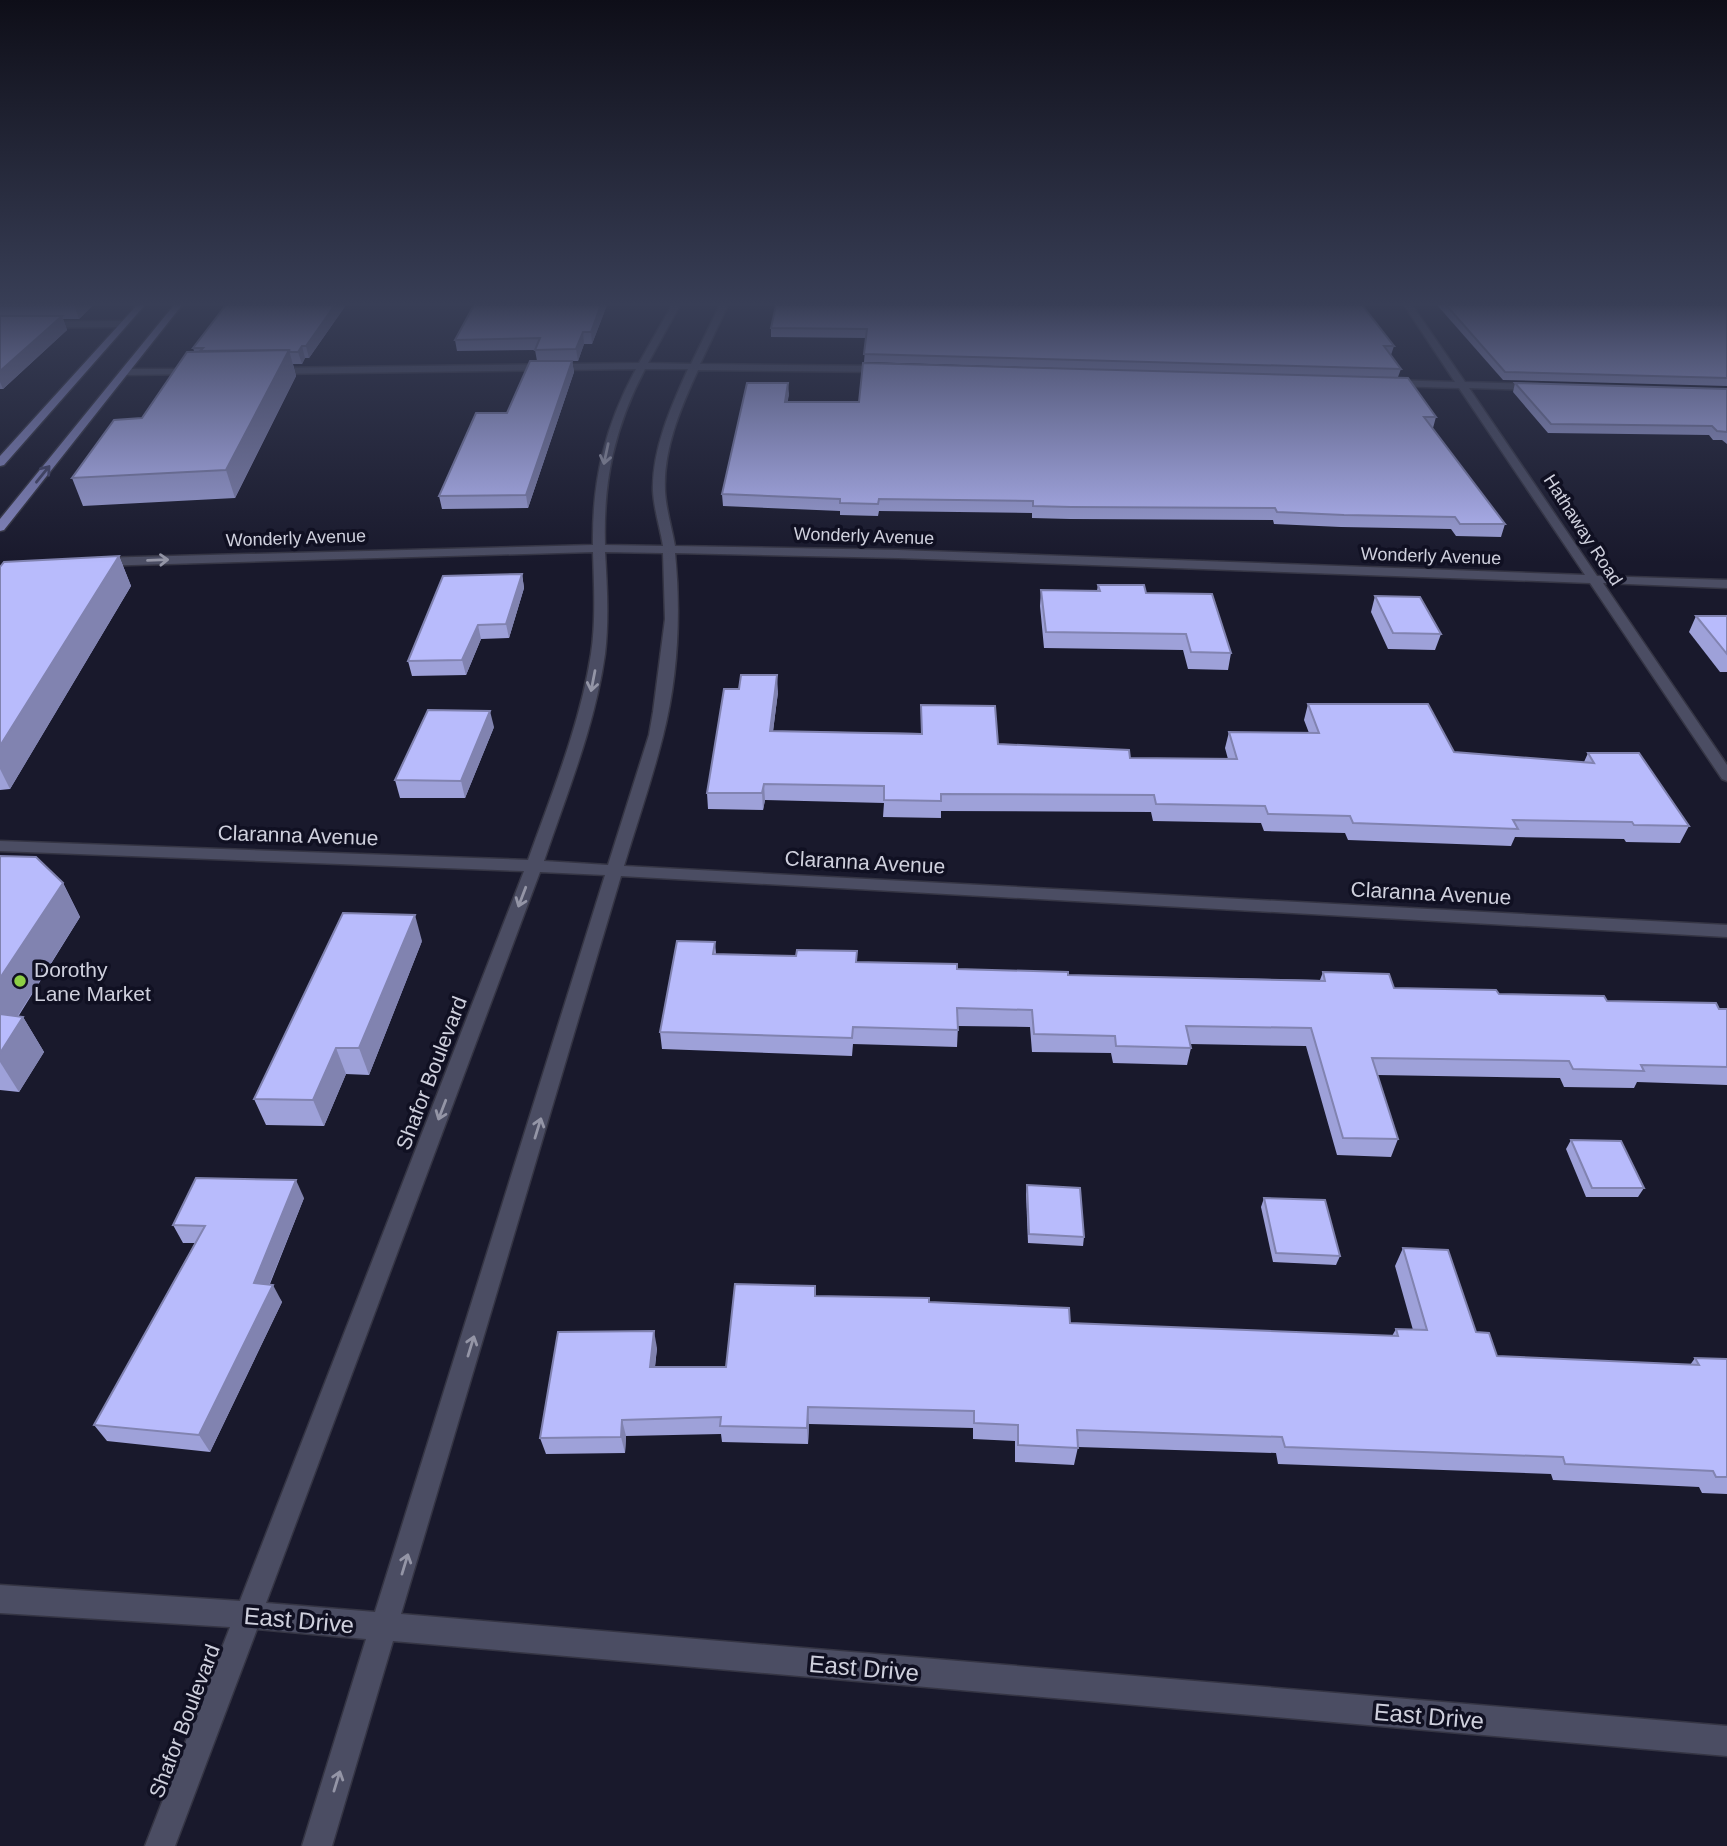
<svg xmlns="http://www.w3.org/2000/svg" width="1727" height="1846" viewBox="0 0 1727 1846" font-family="Helvetica,sans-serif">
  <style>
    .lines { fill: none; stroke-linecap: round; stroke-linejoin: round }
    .minor-casing { stroke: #353544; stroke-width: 3 }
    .major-casing { stroke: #353544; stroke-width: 3 }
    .minor { fill: #4b4d63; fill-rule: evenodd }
    .major { fill: #8587c1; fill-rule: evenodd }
    .wall { fill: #9ea1d9 }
    .shaded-wall { fill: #8183b0 }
    .building { fill: #b8bbfc; stroke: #8183b0; stroke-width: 2 }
    .oneway { stroke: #9495a6 }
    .oneway2 { stroke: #45466a }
    .poi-dot { fill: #8cce45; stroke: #101022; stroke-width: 2.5 }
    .labels { text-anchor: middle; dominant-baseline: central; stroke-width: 7; stroke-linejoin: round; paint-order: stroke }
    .far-street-label { font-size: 18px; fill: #cfd0dd; stroke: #101022 }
    .street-label { font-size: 21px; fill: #cfd0dd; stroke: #101022 }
    .poi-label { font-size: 21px; fill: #cfd0dd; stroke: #101022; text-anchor: start }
    .near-street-label { font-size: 24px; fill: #cfd0dd; stroke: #101022 }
  </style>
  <rect width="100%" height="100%" fill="#19192c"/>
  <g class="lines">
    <g class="minor-casing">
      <g id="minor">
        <path d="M672 305H680L648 363 691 364 720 305H728L700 364 884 366 889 369 884 372 698 370C681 407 663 449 665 491 666 510 672 528 675 546L898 550 1585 575 1459 388 1391 386 1386 383 1391 380 1455 382 1404 305H1412L1465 382 1538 384 1543 387 1538 390 1469 388 1597 576 1727 580V588L1603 583 1727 765V781L1722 779 1590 583 898 558 675 553C681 613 678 677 663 736 652 780 637 823 624 866L1727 925V937L621 876 401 1614 1727 1726V1756L393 1641 332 1846H302L366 1639 257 1629 175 1846H145L230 1627 0 1613V1585L240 1601 524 871 0 851V841L528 860C552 793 580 725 591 654 596 621 594 586 593 552L97 566 91 562 97 558 593 545C592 480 605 426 636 369L271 374 266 371 271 368 639 363ZM645 369H688C671 407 652 449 653 491 654 510 660 527 663 546L605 545C603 480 615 426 645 369ZM605 552 663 553 665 619 653 712 649 735 608 865 544 861C567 793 595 726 605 654 609 620 607 586 605 552ZM540 872 605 875 375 1612 266 1603Z"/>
        <path d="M0 322 123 321 127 324 123 327 0 328Z"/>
        <path d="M194 369 197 370V374L124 375 119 372 124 369Z"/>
      </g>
    </g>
    <g class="major-casing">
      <g id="major">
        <path d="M137 305H145L4 465 0 466V456Z"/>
        <path d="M174 305H182L4 530 0 531V519Z"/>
      </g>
    </g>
    <use href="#minor" class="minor"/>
    <use href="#major" class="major"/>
  </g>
  <g class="wall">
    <path d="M0 305H93L79 319H63L67 330 3 389H0Z"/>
    <path d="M346 305 309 358H305L302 364H293L296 376 235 498 83 506 72 478 142 418 194 351 193 348Z"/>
    <path d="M474 305H607L592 344H584L578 361H572L574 372 528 508 442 509 439 496 507 413 537 361 535 350 457 351 455 340Z"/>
    <path d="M776 305 1394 346 1391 355 1401 369 1398 377 1436 417 1433 428H1432L1505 524 1501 537 1456 536 1451 529 1341 527 1274 524 1273 520 1070 519 1032 518V513L879 511 878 516 840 515V511L723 506 722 494 789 394 787 402H859L1183 372 864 362 866 338 771 337V328Z"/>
    <path d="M1437 305H1727V386L1503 380Z"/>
    <path d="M1515 383 1727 389V444L1722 440H1713L1709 435 1548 433 1513 392Z"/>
    <path d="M119 556 131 586 10 789 0 790V567Z"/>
    <path d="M522 574 524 588 509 638 481 639 466 675 412 676 408 661Z"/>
    <path d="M1098 585 1146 593 1231 653 1228 670 1188 669 1183 650 1044 648 1040 606 1041 590 1097 591Z"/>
    <path d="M1375 596 1441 634 1435 650 1388 649 1371 612Z"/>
    <path d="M1696 616H1727V672H1720L1689 632Z"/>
    <path d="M778 692 773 731 921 733V705L998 744 1130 758 1228 759 1225 748 1229 732 1309 733 1304 720 1308 704 1454 752 1584 762 1588 753 1689 826 1680 843 1626 842 1624 839 1515 837 1511 846 1348 840 1345 833 1264 831 1261 823 1153 821 1151 812 941 811V818L883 817 884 803 765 800 763 810 708 809 707 793Z"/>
    <path d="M494 727 465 798H400L395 780Z"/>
    <path d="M0 856 63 883 80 917 18 1017H23L44 1052 19 1092 0 1090Z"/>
    <path d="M422 941 369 1075 346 1074 324 1126 266 1125 254 1099Z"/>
    <path d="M715 942 716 954 857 962 957 969 1068 975 1320 980 1323 972 1394 988 1727 1009V1085L1637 1082 1634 1088 1564 1087 1560 1078 1377 1075 1398 1139 1391 1157 1337 1155 1306 1046 1190 1044 1191 1048 1187 1065 1113 1063 1111 1053 1032 1052 1030 1027 958 1026 957 1047 853 1044 852 1056 662 1049 660 1032Z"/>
    <path d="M1571 1140 1644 1188 1638 1197H1586L1566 1149Z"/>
    <path d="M1027 1185 1084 1237 1083 1246 1028 1243 1026 1194Z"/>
    <path d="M304 1198 270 1284 282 1302 210 1452 107 1441 94 1425 195 1243H183L173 1225Z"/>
    <path d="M1264 1198 1340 1256 1336 1265 1273 1262 1261 1207Z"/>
    <path d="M1403 1248 1497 1356 1690 1365 1695 1358 1727 1359V1494L1702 1493 1699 1487 1553 1480 1551 1474 1278 1464 1276 1453 1078 1447 1074 1465 1015 1462V1441L973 1439V1428L809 1424 808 1444 722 1442 721 1434 626 1436 625 1453 546 1454 540 1438 657 1348 655 1367H726L815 1286 816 1296 929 1302 1070 1323 1392 1336 1396 1329 1413 1330 1395 1266Z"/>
  </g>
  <g class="shaded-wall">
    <path d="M74 305H93L79 319Z"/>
    <path d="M335 305H346L309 358 306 346Z"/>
    <path d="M601 305H607L592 344 591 332Z"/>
    <path d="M62 316 67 330 3 389 0 382V371Z"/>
    <path d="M583 332 584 344 578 361 576 349Z"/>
    <path d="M302 346 305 358 302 364 298 352Z"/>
    <path d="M289 350 296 376 235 498 226 470Z"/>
    <path d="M572 361 574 372 528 508 526 495Z"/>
    <path d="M788 383 789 394 786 413 785 402Z"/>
    <path d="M119 556 131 586 10 789 0 769V746Z"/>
    <path d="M522 574 524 588 509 638 506 624Z"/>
    <path d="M478 625 481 639 466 675 462 660Z"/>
    <path d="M777 675 778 692 771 747 770 731Z"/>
    <path d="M490 711 494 727 465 798 461 781Z"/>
    <path d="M764 784 765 800 763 810 762 793Z"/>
    <path d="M63 883 80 917 0 1044V978Z"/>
    <path d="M415 915 422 941 369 1075 359 1048Z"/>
    <path d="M23 1017 44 1052 19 1092 0 1062V1053Z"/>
    <path d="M336 1048 346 1074 324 1126 313 1100Z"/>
    <path d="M296 1180 304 1198 263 1300 254 1283Z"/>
    <path d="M273 1285 282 1302 210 1452 199 1435Z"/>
    <path d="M654 1331 657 1348 653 1383 650 1367Z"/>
    <path d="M808 1407 809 1424 808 1444 807 1428Z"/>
    <path d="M622 1420 626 1436 625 1453 621 1437Z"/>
  </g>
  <g class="building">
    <path d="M0 305H74L0 306Z"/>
    <path d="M226 305H335L306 346H302L298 352H290L289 350 200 351 203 348H193Z"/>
    <path d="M474 305H601L591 332H583L576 349 535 350 540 338 455 340Z"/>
    <path d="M776 305H1362L1394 346H1384L1401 369 864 354 867 329 771 328Z"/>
    <path d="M1446 305H1727V378L1505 372Z"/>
    <path d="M0 316H62L0 371Z"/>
    <path d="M289 350 226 470 72 478 114 420 142 418 187 352Z"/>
    <path d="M530 361H572L526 495 439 496 476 413H507Z"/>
    <path d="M863 363 1408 378 1436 417H1424L1505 524H1460L1455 517 1344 515 1277 512 1275 508 1071 507 1033 506V501L879 499 878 504 840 503V499L722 494 747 383H788L785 402H859Z"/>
    <path d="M1515 383 1727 389V432L1717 431 1712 426 1551 424Z"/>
    <path d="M119 556 0 746V567L4 562Z"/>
    <path d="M522 574 506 624 478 625 462 660 408 661 443 576Z"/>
    <path d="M1098 585H1144L1146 593 1212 594 1231 653 1191 652 1186 634 1046 632 1041 590 1100 591Z"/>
    <path d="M1375 596 1420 597 1441 634 1393 633Z"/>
    <path d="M1696 616H1727V654Z"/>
    <path d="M741 675H777L770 731 922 734 921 705 995 706 998 744 1129 750 1130 758 1237 759 1229 732 1319 733 1308 704H1428L1454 752 1594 763 1588 753H1639L1689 826 1634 825 1632 822 1513 820 1518 829 1353 823 1350 816 1268 814 1265 806 1156 804 1154 795 941 794V801L884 800V786L764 784 762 793H707L724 689H739Z"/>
    <path d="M428 710 490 711 461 781 395 780Z"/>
    <path d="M0 856 36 857 63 883 0 978Z"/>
    <path d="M343 913 415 915 359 1048H336L313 1100 254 1099Z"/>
    <path d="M677 941 715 942 713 954 796 956 797 950 857 951 856 962 957 964V969L1068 972V975L1325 981 1323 972 1389 974 1394 988 1496 990 1499 994 1604 996 1607 1001 1716 1003 1719 1009H1727V1067L1641 1065 1644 1071 1573 1069 1569 1061 1372 1058 1398 1139 1343 1138 1311 1028 1186 1026 1191 1048 1116 1046 1115 1036 1034 1034 1032 1010 957 1008 958 1030 853 1027 852 1038 660 1032Z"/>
    <path d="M0 1014 23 1017 0 1053Z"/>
    <path d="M1571 1140 1621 1141 1644 1188H1592Z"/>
    <path d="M196 1178 296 1180 254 1283 273 1285 199 1435 94 1425 205 1226 173 1225Z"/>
    <path d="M1027 1185 1080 1188 1084 1237 1029 1234Z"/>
    <path d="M1264 1198 1325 1200 1340 1256 1276 1253Z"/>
    <path d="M1403 1248 1448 1250 1476 1332 1489 1333 1497 1356 1699 1365 1695 1358 1727 1359V1477H1716L1713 1471 1565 1464 1563 1457 1285 1447 1282 1437 1077 1430 1078 1448 1018 1445V1425L974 1423V1411L808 1407 807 1428 720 1426 721 1417 622 1420 621 1437 540 1438 558 1332 654 1331 650 1367H726L735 1284 815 1286V1296L929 1298V1302L1069 1308 1070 1323 1398 1336 1396 1329 1427 1330Z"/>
  </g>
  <defs><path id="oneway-shaft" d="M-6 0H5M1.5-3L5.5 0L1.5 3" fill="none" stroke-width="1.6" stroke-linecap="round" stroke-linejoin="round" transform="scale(1.75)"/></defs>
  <g class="oneway">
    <use href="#oneway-shaft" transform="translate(606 454) rotate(102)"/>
    <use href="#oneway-shaft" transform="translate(158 560) rotate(-2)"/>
    <use href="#oneway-shaft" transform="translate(593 681) rotate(101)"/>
    <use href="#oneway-shaft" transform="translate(522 897) rotate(111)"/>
    <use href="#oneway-shaft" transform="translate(442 1110) rotate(111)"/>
    <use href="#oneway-shaft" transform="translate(538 1128) rotate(-73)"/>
    <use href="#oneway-shaft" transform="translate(471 1346) rotate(-73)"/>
    <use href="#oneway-shaft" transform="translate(405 1564) rotate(-73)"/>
    <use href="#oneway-shaft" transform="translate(337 1781) rotate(-73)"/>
  </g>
  <use class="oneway2" href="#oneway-shaft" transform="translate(43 474) rotate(-51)"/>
  <linearGradient id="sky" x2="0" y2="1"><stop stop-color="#0e0e18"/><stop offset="0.54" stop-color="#383e56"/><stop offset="1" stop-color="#383e56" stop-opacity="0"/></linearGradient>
  <rect width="1727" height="563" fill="url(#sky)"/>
  <circle class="poi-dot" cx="20" cy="981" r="7"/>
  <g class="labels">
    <g class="far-street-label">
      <text transform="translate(1583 530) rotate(57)">Hathaway Road</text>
      <text transform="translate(864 536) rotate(2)">Wonderly Avenue</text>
      <text transform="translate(296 538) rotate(-2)">Wonderly Avenue</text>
      <text transform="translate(1431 556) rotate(2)">Wonderly Avenue</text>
    </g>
    <g class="street-label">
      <text transform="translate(298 835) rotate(2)">Claranna Avenue</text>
      <text transform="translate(865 862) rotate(3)">Claranna Avenue</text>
      <text transform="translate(1431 893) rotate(3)">Claranna Avenue</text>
      <text transform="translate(431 1073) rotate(-69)">Shafor Boulevard</text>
      <text transform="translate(184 1721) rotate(-69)">Shafor Boulevard</text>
    </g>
    <g class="poi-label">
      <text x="34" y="969">Dorothy<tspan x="34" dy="24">Lane Market</tspan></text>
    </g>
    <g class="near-street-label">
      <text transform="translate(299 1620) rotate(5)">East Drive</text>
      <text transform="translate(864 1668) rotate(5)">East Drive</text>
      <text transform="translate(1429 1716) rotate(5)">East Drive</text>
    </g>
  </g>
</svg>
